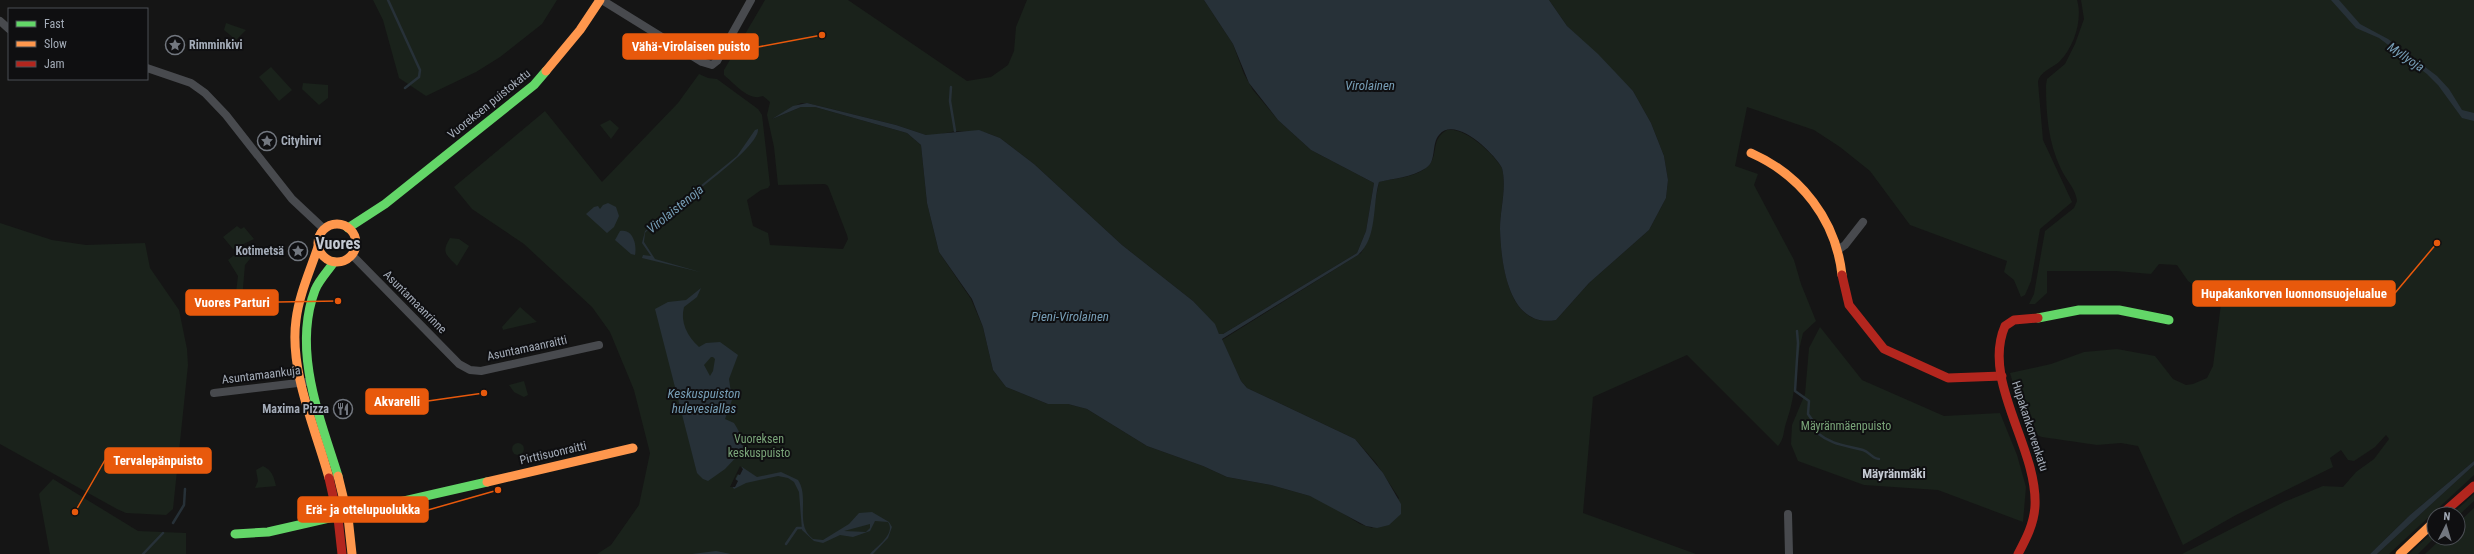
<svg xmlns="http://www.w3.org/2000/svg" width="2474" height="554" viewBox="0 0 2474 554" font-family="'Roboto Condensed',sans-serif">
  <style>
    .green { fill: #1a221b }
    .water { fill: #273138; fill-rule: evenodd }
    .pier { fill: #151515 }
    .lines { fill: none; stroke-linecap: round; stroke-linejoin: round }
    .stream { stroke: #273138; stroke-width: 2.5 }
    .street { stroke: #484a4e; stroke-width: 8 }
    .fast { stroke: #63d668; stroke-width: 9 }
    .slow { stroke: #ff974d; stroke-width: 9 }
    .jam { stroke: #b3261e; stroke-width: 9 }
    .labels { text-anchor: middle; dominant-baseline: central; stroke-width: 4; stroke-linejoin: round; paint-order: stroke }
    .poi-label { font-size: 12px; font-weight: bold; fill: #a4acb8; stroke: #0f0f11; text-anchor: start }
    .street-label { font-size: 12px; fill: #a4acb8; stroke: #0f0f11 }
    .park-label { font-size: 12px; fill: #7aa579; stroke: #0f0f11 }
    .water-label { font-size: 13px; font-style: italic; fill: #779eb6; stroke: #0f0f11 }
    .neighbourhood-label { font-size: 13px; font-weight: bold; fill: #c5cad3; stroke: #0f0f11 }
    .district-label { font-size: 16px; font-weight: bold; fill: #c5cad3; stroke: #0f0f11 }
    .leader { fill: none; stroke: #e8590c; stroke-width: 1.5 }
    .callout-dot { fill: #e8590c; stroke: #0f0f11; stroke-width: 1.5 }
    .callout { fill: #e8590c; stroke: #e8590c; stroke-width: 1.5 }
    .callout-label { font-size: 13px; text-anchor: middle; font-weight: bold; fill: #fff }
  </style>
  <rect width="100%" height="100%" fill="#151515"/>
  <g class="green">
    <path d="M373 0H557L542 24 500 57 476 72 426 96 399 78 383 20Z"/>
    <path d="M765 0H848L967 81 991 77 1008 65 1014 51 1016 27 1027 0H1204L1233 44 1244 74 1253 90 1278 120 1311 150 1374 183 1366 231 1357 253 1223 334H1219L1214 324 1193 301 1122 245 1034 164 1000 138 987 133 956 131 932 136 926 135 896 125 807 103H801L772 119 801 107H815L907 133 921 145 927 203 939 252 971 299 983 327 993 370 1006 387 1048 404H1068L1087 409 1147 446 1203 466 1227 477 1271 485 1310 496 1325 502 1360 524 1372 528 1399 498 1376 463 1355 439 1247 388 1241 381 1222 340 1361 253 1367 242 1379 182C1394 178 1414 178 1427 167 1440 156 1429 140 1447 130 1465 127 1493 153 1502 168 1507 188 1500 209 1500 229 1501 262 1508 330 1556 320L1589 283 1649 230 1666 198 1668 180 1664 156 1651 123 1633 91 1567 26 1549 0H2077C2083 19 2074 47 2060 61 2053 68 2040 71 2038 82L2043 140 2072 202 2040 229 2031 281 2025 295 2021 297 2014 280 2004 272 2007 261 1910 225 1870 171 1840 147 1814 130 1747 107 1735 166 1758 174 1754 185 1794 260 1801 284 1816 321 1803 333C1795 362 1797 392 1787 420 1783 430 1785 438 1778 446L1687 355 1593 397 1583 513 1696 554H597L611 545 639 505 650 453 634 390 610 332 592 307 524 244 472 209 454 187 545 111 602 182 678 103 699 74 708 78 717 79 758 109 762 115 770 185 768 188 761 190 747 200 753 226 768 233 770 245 843 249 848 239 847 235 828 186 825 184 778 185 774 147 767 115 770 102 763 96C749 102 734 83 724 75V70Z"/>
    <path d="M2081 0H2474V461L2410 515 2370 554H2182L2284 502 2323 486 2343 487 2356 472 2374 459 2389 439 2386 435 2375 447 2354 461 2348 460 2341 450 2330 458 2333 467 2236 515 2183 545 2138 446 2121 443 2097 445 2042 437C2021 430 2016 392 2010 373L2051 364 2084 352 2117 349 2155 356 2173 379 2186 385 2193 384 2207 378 2213 366 2221 304 2188 281 2177 265 2159 264 2151 274 2116 271H2047V293L2035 304H2029L2034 294 2045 231 2074 208 2077 201C2076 189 2066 180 2061 169 2048 142 2046 113 2046 85L2047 79 2065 64 2075 44 2084 19Z"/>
    <path d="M226 23 246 30 236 40 224 30Z"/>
    <path d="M271 67 292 90 279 101 259 77Z"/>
    <path d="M303 83 328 85V98L319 105 302 89Z"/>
    <path d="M610 120 619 128 611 139 600 125Z"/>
    <path d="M0 223 52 240 86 245 145 243 150 268 179 310 187 349 188 365 173 509 166 515 126 513 117 509 0 444Z"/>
    <path d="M237 226 241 229 244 227 254 239 233 249 223 237Z"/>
    <path d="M450 238 459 239 469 246 457 266C446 254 441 253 450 238Z"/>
    <path d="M251 246 257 250 245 265 241 311 234 310 238 276 228 260 238 252Z"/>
    <path d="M520 307 537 322 503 330 502 327Z"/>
    <path d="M1820 327 1862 380 1944 416 2000 413 2017 455 2026 487 2023 522 1938 490 1864 485 1798 461 1791 444 1792 425 1805 394 1809 348Z"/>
    <path d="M524 381 528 395 524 397 514 392 509 385Z"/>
    <circle cx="518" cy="449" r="6"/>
    <path d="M2474 465V475L2389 554H2377Z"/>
    <path d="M263 466C272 470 274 477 276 486L255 488 258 481 256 470Z"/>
    <path d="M53 479 138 531 186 533V554H50L39 494Z"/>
    <path d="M2474 494V501L2458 516 2452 514Z"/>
    <path d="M2474 508V554H2425L2442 538H2458V523Z"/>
    <path d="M2434 531V538L2418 554H2409Z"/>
  </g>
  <g class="water">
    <path d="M1204 0H1549L1567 26 1598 54 1633 91 1651 123 1664 156 1668 180 1666 198 1649 230 1589 283 1556 320C1508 329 1501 263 1500 229 1500 209 1507 188 1502 168 1494 153 1455 115 1439 135 1431 144 1437 161 1426 168 1411 178 1394 178 1379 182 1372 206 1378 237 1358 255L1222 339 1241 381 1247 388 1355 439 1383 473 1401 504V514L1389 525 1377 528 1366 526 1310 496 1271 485 1227 477 1203 466 1147 446 1087 409 1068 404H1048L1006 387 993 370 983 327 972 299 939 252 927 203 921 145 907 133 815 107H801L772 119 793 106 807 103 896 125 926 135 979 130 1000 138 1034 164 1122 245 1193 301 1215 324 1219 334H1223L1357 253 1366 231 1374 183 1311 150 1278 120 1249 83 1233 44Z"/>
    <path d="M2331 0H2339L2360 24 2388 39 2437 76 2449 89 2462 110 2474 113V121L2462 118 2438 85 2427 74 2379 38 2356 28Z"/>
    <path d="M758 129C760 150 662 214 645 233L644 242 655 259 700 272 642 258 643 255 651 256 642 243 645 231 737 156 755 130Z"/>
    <path d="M608 203 616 207 619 216 614 227 607 233 586 214 594 207 598 206 600 209 603 205Z"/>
    <path d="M620 231C633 228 637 245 635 255L631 254 615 240Z"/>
    <path d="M701 288 697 297 684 307C680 322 687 336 699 347L706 343 720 342 738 355 729 379 732 400 725 419 734 423 737 428 742 438 743 450 725 469 708 481 703 479 697 473 655 309 668 302 686 300ZM711 357H713L715 359 713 371 710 376 704 365Z"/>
    <path d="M2474 461V465L2377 554H2370L2410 515Z"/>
    <path d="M742 467 757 477 781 472 798 480C810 498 794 525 813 539L823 540 849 524 859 513 872 512 889 522 892 527 888 538 873 554H870C877 546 896 534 888 522L875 521 870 531 853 537 840 535 823 543 814 541 802 530 799 492 794 482 788 478 778 476 746 483 734 489 732 486ZM870 524V528L866 532 844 531Z"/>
    <path d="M716 551 731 554H692Z"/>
  </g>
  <path class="pier" d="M740 466 743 469 740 475 737 474 735 479 738 481 735 487H730Z"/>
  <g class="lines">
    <g class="stream">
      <path d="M388 0 420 70 419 77 405 88"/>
      <path d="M951 87 950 101 955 131"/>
      <path d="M1797 331 1798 343 1795 391 1809 401 1808 414 1815 424 1816 432C1832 445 1844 445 1863 450 1870 452 1872 459 1879 459"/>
      <path d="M173 523 184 505 185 489"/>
      <path d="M786 544 797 528H803"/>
      <path d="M143 554 163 533"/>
    </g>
    <g class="street">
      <path d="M602 0 702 62 712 65 717 61 751 0"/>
      <path d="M0 21 9 29"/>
      <path d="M147 68 191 83 205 93 226 115 292 199 324 229"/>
      <path d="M1838 250 1845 245 1863 222"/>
      <path d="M352 255 459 364 470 370 481 371 599 345"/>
      <path d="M214 393 306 382"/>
      <path d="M1788 514 1789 554"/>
    </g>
    <g class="fast">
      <path d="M348 228 385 204 534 85 546 71"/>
      <path d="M334 262C328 271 319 280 315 290 292 351 320 418 338 476"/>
      <path d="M2038 318 2079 310H2119L2169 320"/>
      <path d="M235 534 268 532 487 482"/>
    </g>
    <g class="slow">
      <path d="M546 71 580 30 600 0"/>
      <path d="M1751 153C1801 175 1836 220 1842 275"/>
      <circle cx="337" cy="243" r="19"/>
      <path d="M318 247C310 271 299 295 296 320 289 371 316 430 329 478"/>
      <path d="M338 476 348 517 352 554"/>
      <path d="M487 482 633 448"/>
      <path d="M2400 554 2434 522"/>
    </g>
    <g class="jam">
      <path d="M1842 275 1849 305 1884 349 1948 378 2002 376"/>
      <path d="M329 478 338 518 342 554"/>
      <path d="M2442 514 2474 486"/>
      <path d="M2018 554C2026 539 2034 524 2035 506 2038 448 1981 381 2005 326L2014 320 2038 318"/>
    </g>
  </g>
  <defs>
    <g id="sight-ring" transform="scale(1)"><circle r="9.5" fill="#0f0f11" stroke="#72777f" stroke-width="1.5"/><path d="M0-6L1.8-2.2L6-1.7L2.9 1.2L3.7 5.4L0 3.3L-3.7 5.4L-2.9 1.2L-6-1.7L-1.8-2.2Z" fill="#72777f"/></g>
    <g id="restaurant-ring" transform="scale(1)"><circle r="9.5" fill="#0f0f11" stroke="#72777f" stroke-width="1.5"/><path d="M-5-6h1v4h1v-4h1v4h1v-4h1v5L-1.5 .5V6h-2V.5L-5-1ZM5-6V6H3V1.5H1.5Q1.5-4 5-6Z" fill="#72777f"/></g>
  </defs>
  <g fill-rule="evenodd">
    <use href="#sight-ring" x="175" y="45"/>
    <use href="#sight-ring" x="267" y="141"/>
    <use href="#sight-ring" x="298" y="251"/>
    <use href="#restaurant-ring" x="343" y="409"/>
  </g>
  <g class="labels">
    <g class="poi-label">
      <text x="189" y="45">Rimminkivi</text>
      <text x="281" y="141">Cityhirvi</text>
      <text x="284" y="251" text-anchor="end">Kotimetsä</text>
      <text x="329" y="409" text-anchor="end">Maxima Pizza</text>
    </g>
    <g class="street-label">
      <text transform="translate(489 104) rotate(-39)">Vuoreksen puistokatu</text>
      <text transform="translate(415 302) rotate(45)">Asuntamaanrinne</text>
      <text transform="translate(527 348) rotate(-12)">Asuntamaanraitti</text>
      <text transform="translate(261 375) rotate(-7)">Asuntamaankuja</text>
      <text transform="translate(2030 426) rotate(72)">Hupakankorvenkatu</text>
      <text transform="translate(553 453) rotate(-13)">Pirttisuonraitti</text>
    </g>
    <g class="park-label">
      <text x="1846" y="426">Mäyränmäenpuisto</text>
      <text x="759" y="439">Vuoreksen<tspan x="759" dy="14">keskuspuisto</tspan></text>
    </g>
    <g class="water-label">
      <text transform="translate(2406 57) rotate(34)">Myllyoja</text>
      <text x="1370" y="85">Virolainen</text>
      <text transform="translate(675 209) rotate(-39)">Virolaistenoja</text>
      <text x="1070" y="316">Pieni-Virolainen</text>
      <text x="704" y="393">Keskuspuiston<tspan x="704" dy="15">hulevesiallas</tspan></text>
    </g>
    <g class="neighbourhood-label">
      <text x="1894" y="473">Mäyränmäki</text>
    </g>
    <g class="district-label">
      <text x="338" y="243">Vuores</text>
    </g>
  </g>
  <path class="leader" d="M822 35L758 47M2437 243L2395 293M338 301L278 302M484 393L428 401M75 512L105 460M498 490L428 510"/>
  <g class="callout-dot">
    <circle cx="822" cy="35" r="4"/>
    <circle cx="2437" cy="243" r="4"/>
    <circle cx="338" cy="301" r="4"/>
    <circle cx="484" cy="393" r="4"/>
    <circle cx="75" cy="512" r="4"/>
    <circle cx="498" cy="490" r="4"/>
  </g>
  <g class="callout">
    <rect x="623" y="34" width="135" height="25" rx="4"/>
    <rect x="2193" y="281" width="202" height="25" rx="4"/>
    <rect x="186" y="290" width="92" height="25" rx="4"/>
    <rect x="366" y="389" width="62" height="25" rx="4"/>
    <rect x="105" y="448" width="106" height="25" rx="4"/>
    <rect x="298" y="497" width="130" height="25" rx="4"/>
  </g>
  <g class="callout-label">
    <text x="691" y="51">Vähä-Virolaisen puisto</text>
    <text x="2294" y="298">Hupakankorven luonnonsuojelualue</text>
    <text x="232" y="307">Vuores Parturi</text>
    <text x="397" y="406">Akvarelli</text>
    <text x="158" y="465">Tervalepänpuisto</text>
    <text x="363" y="514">Erä- ja ottelupuolukka</text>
  </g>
  <rect x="8" y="8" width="140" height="72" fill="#0f0f11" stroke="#4b4e54"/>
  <rect x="16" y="21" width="20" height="6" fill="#63d668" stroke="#4b4e54"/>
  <text x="44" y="28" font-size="12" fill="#a4acb8">Fast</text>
  <rect x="16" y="41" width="20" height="6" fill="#ff974d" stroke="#4b4e54"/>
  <text x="44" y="48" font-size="12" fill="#a4acb8">Slow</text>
  <rect x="16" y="61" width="20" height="6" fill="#b3261e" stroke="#4b4e54"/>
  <text x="44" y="68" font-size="12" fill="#a4acb8">Jam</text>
  <g transform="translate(2446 526) rotate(5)"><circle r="19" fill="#0f0f11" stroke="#4b4e54"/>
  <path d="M0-3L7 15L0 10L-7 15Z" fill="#72777f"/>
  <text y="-6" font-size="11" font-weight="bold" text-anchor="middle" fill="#a4acb8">N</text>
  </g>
</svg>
